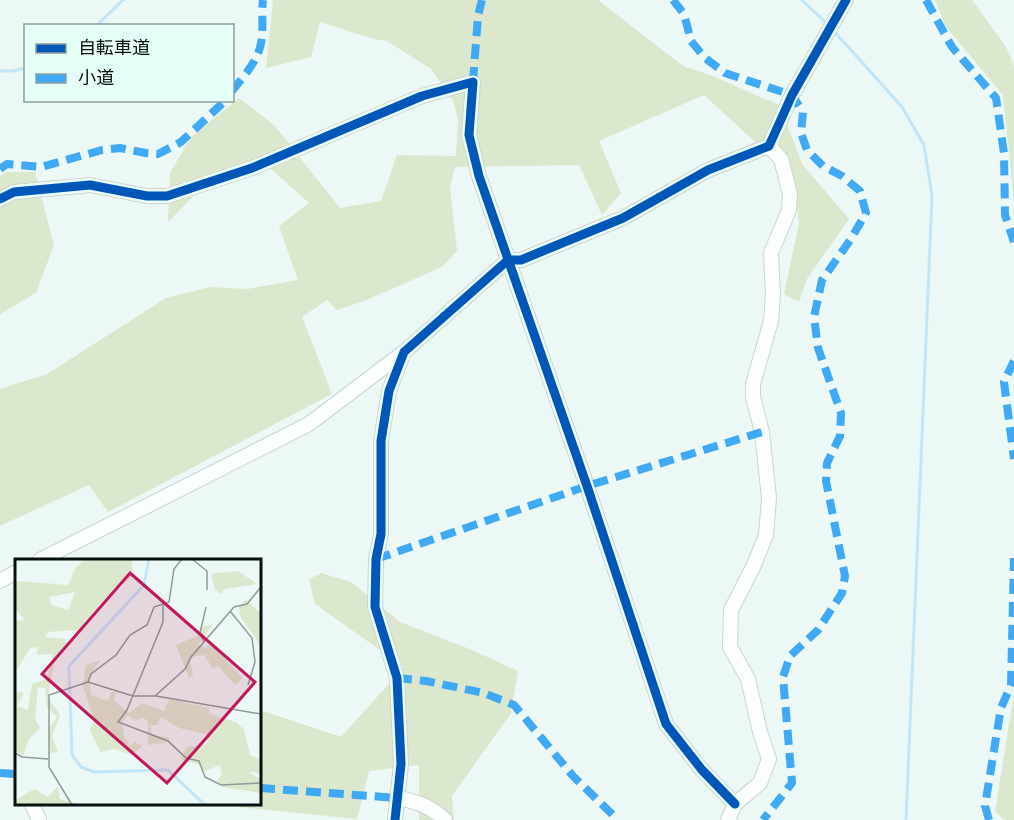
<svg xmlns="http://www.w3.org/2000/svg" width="1014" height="820" viewBox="0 0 1014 820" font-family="'Titillium Web','Noto Sans JP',sans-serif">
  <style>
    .green { fill: #dbe8cd }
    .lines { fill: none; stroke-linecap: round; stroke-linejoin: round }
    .stream { stroke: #c3e5f8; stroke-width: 3 }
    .minor-casing { stroke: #c9d5d2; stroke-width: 16 }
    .minor { stroke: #fcfefe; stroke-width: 14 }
    .quiet { stroke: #3fa9f5; stroke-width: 8; stroke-dasharray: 15 8; stroke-linecap: butt }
    .cycleway-casing { stroke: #e5fef8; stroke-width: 13 }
    .cycleway { stroke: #0057b8; stroke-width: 9 }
    .inset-river { fill: none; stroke: #c3e5f8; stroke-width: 3 }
    .inset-road { fill: none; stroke: #8f9c99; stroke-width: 1.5 }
    .view { fill: #c2185b; fill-opacity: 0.15; stroke: #c2185b; stroke-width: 3 }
    .inset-edge { fill: none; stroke: #06110e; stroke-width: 3 }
  </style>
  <rect width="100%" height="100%" fill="#ebf8f5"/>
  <g class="green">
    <path d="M273 0H598L683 66 710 75 779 105 803 165 849 219 807 279 799 302 784 294 799 223 793 177 704 95 599 141 621 193 602 215 579 165 455 167 450 187 457 251 442 267 364 301 337 310 327 300 302 317 332 394 108 512 89 485 0 526V389L47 374 166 298 211 287 247 289 298 280 279 226 309 203 259 158 211 178 168 222 170 173 191 137 239 98 274 125 340 208 381 201 397 155 456 156 458 119 453 101 431 69 387 41 374 39 320 22 311 57 266 68Z"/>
    <path d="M935 0H972L1006 47 1014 66V202L1003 95 946 27Z"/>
    <path d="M7 172H35L54 245 36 293 0 314V176Z"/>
    <path d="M321 573 351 582 400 622 472 650 518 671 511 713 452 796 454 820H419V765L369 771 357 819 210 804H260V710L341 737 404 667 315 604 309 579Z"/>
    <path d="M1014 693V820H1005L995 812Z"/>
  </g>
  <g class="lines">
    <g class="stream">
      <path d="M802 0 826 23"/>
      <path d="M96 26 123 0"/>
      <path d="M833 30 902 107 924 145 932 196 906 820"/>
      <path d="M0 71H12L26 68"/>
    </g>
    <g class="minor-casing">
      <g id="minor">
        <path d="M0 199 14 192 90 185 147 196H167L252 168 422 96 473 82 469 135 479 176 587 486 666 724 702 770 735 804"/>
        <path d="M40 560 309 424 404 352"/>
        <path d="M0 581 16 572"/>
        <path d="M398 798C417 801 432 807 445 820"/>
        <path d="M32 804 39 820"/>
        <path d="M395 820 401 764 397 678 375 607 376 559 381 534V441L389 391 404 352 508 260H521L623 218 708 170 769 146 792 95 846 0"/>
        <path d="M728 820 735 804 760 783 769 759 760 732 748 679 730 647 731 610 754 565 766 535 769 498 762 432 753 397V384L771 321 773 294 771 253 789 210 790 194 781 159 769 146"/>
      </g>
    </g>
    <use href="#minor" class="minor"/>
    <g class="quiet">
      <path d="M673 0 684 14 691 41 705 58 725 73 792 95 803 112 801 133 807 150 823 166 842 176 860 191 866 213 851 239 822 280 814 317 818 348 841 413 840 436 827 463 826 481 845 576 842 593 818 630 790 656 783 677 792 783 763 820"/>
      <path d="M926 0 952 47 996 98 1004 153 1005 215 1014 242"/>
      <path d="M473 82 478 16 482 0"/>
      <path d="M232 91C243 77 258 61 261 43 264 29 261 14 263 0"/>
      <path d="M0 169 7 164 41 167 102 150 120 148 146 153 158 154 181 142 226 100"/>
      <path d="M1014 361 1004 382 1014 459"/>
      <path d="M376 559 587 486 762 432"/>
      <path d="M397 678 426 681 484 693 514 705 573 776 618 820"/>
      <path d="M0 773 16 774"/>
      <path d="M260 788 398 798"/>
      <path d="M989 820 985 806 995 744 1001 708 1011 685 1014 558"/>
    </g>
    <g class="cycleway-casing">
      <g id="cycleway">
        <path d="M0 199 14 192 90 185 147 196H167L252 168 422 96 473 82 469 135 479 176 587 486 666 724 702 770 735 804"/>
        <path d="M395 820 401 764 397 678 375 607 376 559 381 534V441L389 391 404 352 508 260H521L623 218 708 170 769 146 792 95 846 0"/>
      </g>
    </g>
    <use href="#cycleway" class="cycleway"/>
  </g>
  <g transform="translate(15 559)">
    <rect width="246" height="246" fill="#ebf8f5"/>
    <path d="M71 0H117V17L83 47 64 71 33 73 30 78 51 80 52 85 39 105 33 139 45 156 37 177 43 193 35 194 33 171 42 158 32 148 30 129 23 128 20 159 25 169 14 180 8 197 0 191V132L9 134 2 147 13 151 17 125 32 120 38 95 22 96 23 88 15 89 0 114V62L10 61 0 50 1 22 53 26 61 8ZM60 33 53 51 36 46 34 38ZM223 12 242 25 209 30 207 35 200 31 196 15ZM231 40 246 55V87L225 57 224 48ZM198 65 183 85 190 89 196 85 228 119 220 126 203 107 198 110 189 96 174 98 178 116 174 119 161 86 182 77 189 67ZM86 101 74 117 76 136 93 142 96 133H101L99 142 114 154 127 144 149 152 154 140 194 149V155L221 163 229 171 235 196 246 201V214L233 213 246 220V234L207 228 202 222 207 216 205 206 190 212 183 205 170 202 166 199 172 188 191 185 195 176 164 169 146 158 142 166H136L137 176 156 179 150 184 133 186V162L127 158 120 162 113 156 107 163 109 177 115 187 120 183 127 187 116 196 100 190 85 193 75 171 79 161 68 127 71 106ZM43 227 45 240 67 246H2L1 241 12 234 20 230 33 238Z" fill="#dbe8cd" fill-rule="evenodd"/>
    <path class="inset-river" d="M134 0 129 26 54 107 57 196 66 208 79 213 153 211 190 246"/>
    <path class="inset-road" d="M177 0 192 12V31M148 46V63L112 151 103 163 153 182 171 199 184 202 190 218 206 226 246 224M215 52 237 79 240 103 233 126M189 83 185 74 191 48M73 123 76 115 101 96 115 76 132 66 139 48 154 43 159 10 167 0M141 137 246 155M0 194 7 198 33 200M57 246 34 208V136L73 123 118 137H140L170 110 176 98 219 48 232 45 246 28"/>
    <path class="view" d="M115 14 240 123 152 224 27 115Z"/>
    <rect width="246" height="246" class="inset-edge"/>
  </g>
  <rect x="24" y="24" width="210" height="78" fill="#e5fef8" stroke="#8c9f9a" stroke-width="1.5"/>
  <rect x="36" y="44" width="30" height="9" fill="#0057b8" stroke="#8c9f9a" stroke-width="1.5"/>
  <text x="78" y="54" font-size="18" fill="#06110e">自転車道</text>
  <rect x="36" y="74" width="30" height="9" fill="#3fa9f5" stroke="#8c9f9a" stroke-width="1.5"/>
  <text x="78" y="84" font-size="18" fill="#06110e">小道</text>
</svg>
